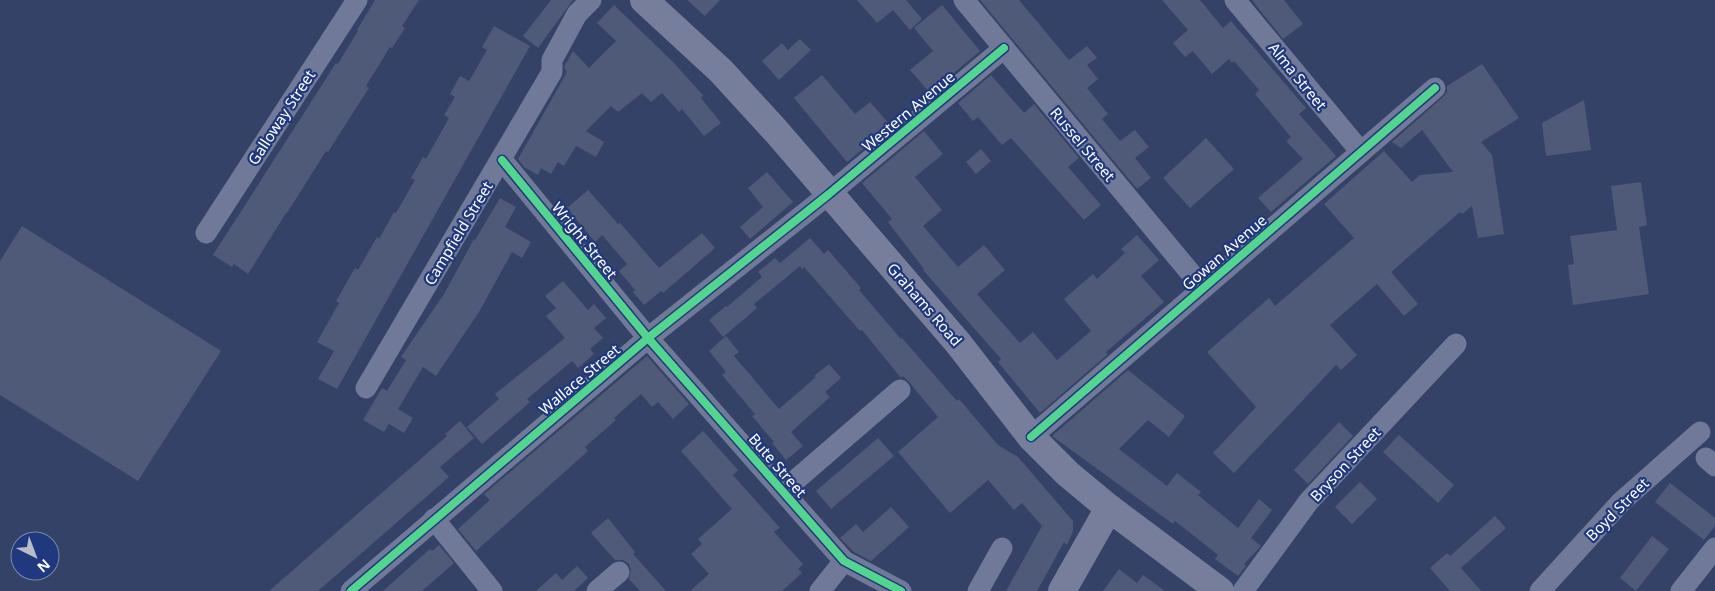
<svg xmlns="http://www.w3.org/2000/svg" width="1715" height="591" viewBox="0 0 1715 591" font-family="'Noto Sans',sans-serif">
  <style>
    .building { fill: #4f5a78 }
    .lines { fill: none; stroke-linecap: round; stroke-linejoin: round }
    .street { stroke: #707997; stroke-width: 21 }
    .secondary { stroke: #767e9b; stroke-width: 28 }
    .cycleway-casing { stroke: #20387d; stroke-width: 11 }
    .cycleway { stroke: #53d58f; stroke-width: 8 }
    .labels { text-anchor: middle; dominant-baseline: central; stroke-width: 4.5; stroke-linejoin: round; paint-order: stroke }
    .street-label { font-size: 15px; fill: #fff; stroke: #20387d }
  </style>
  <rect width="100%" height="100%" fill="#354268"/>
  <g class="building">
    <path d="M375 0H419L402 26 405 28 392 48 390 47 366 86 369 88 358 105 328 152 326 151 287 213H286L248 274 234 264 232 267 213 255 336 63 338 64 345 52 358 31 357 30Z"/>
    <path d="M551 0H573L538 48 523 36Z"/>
    <path d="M687 0H720L705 16Z"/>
    <path d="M857 0H906L922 19 910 30 893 10 877 23Z"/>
    <path d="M980 0H1019L1069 60 1087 46 1097 58 1087 65 1098 79 1087 88 1108 114 1102 119 1120 141 1135 130 1149 147 1135 158 1151 178 1137 189Z"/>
    <path d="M1162 0H1200L1223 28 1231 21 1306 108 1299 114 1336 156 1271 212 1258 198 1303 159 1286 141 1291 137 1255 94 1259 90 1234 61 1232 63 1229 59 1212 74 1193 51 1185 57 1173 43 1188 30Z"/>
    <path d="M1252 0H1284L1303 24 1283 39Z"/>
    <path d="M614 5 672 61 703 95 701 98 721 123 704 136 682 109 679 112 662 93 651 102 642 93 618 112 611 106 586 131 604 142 596 157 576 146 564 166 558 162 551 174 541 168 538 175 524 167 518 159 567 72 564 67 573 51 589 68 616 41 597 23Z"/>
    <path d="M942 5 980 51 930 93 910 70 933 51 914 28Z"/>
    <path d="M494 26 530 46 337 389 318 379 334 351 317 342 339 303 336 301 355 268 358 270 377 237 379 239 394 212 396 213 415 180 411 178 423 157 426 159 449 118 444 115 455 97 450 94 460 76 469 81 487 50 482 47Z"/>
    <path d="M800 39 811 50 779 80 762 61 782 43 788 50Z"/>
    <path d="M1482 64 1519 118 1481 142 1492 155 1504 234 1478 238 1472 206 1462 214 1460 212 1391 272 1418 304 1404 316 1377 284 1330 325 1357 355 1341 370 1336 365 1234 473 1213 453 1256 407 1207 352 1269 298 1275 306 1354 238 1324 204 1384 151 1412 182 1420 175 1453 172 1422 130 1401 148 1392 142 1443 97 1447 92V86Z"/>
    <path d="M822 75 855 114 870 102 891 126 847 162 794 98Z"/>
    <path d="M991 75 1024 113 1034 104 1079 158 1068 167 1101 205 1084 220 1011 138 1002 145 978 117 973 121 958 103Z"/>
    <path d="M1584 100 1591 150 1546 156 1542 123Z"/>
    <path d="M924 131 943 154 915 177 942 210 923 226 958 267 984 245 1005 270 977 294 1020 343 1033 332 1057 360 1091 331 1064 299 1093 274 1097 279 1125 253 1121 249 1137 235 1159 260 1141 276 1164 302 1106 352 1108 354 1040 413 998 362 1001 359 923 270 924 269 888 222 892 219 862 183Z"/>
    <path d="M1206 138 1234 169 1190 208 1163 178Z"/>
    <path d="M981 149 991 161 976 174 966 162Z"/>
    <path d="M767 172 793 202 750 239 740 227 763 207 748 188Z"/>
    <path d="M1641 182 1647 225 1639 227 1649 294 1573 305 1568 265 1574 264 1570 236 1617 230 1611 186Z"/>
    <path d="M588 190 618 224 620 223 659 268 702 233 715 248 663 293 661 291 644 305 633 292 635 290 619 271 627 264 602 235 595 242 567 208Z"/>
    <path d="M500 198 516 207 505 227 531 242 522 258 512 252 479 312 436 376 423 367 398 409 413 418 404 433 389 424 384 432 363 420 382 388 387 391 406 360 401 357 444 294 474 239 475 240Z"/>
    <path d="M22 226 221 351 138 481 0 395V261Z"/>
    <path d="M810 238 824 254 828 250 861 288 859 290 882 317 901 339 902 338 957 401 959 399 998 445 1018 457 1073 521V531L1067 545 1064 542 1037 591H1006L1042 526 1022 503 1014 510 988 480 950 513 898 452 938 417 909 382 903 376 901 378 862 330 860 331 804 267 802 269 800 266 754 304 757 308 723 337 709 320 726 306 727 307 762 277 758 272 775 258 780 263Z"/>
    <path d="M563 281 588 310 594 304 606 318 594 328 603 338 590 349 594 354 578 368 572 361 527 399 530 402 482 444 467 427 499 399 495 394 565 338 546 316 556 308 545 296Z"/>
    <path d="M726 336 739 352 734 356 779 409 816 377 814 376 829 364 841 378 825 392 830 397 791 432 803 446 786 460 772 443 774 442 752 416 755 414 722 375 726 372 709 351Z"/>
    <path d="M647 356 689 404 673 419 658 402 652 407 641 394 614 418 616 420 585 447 588 451 476 551 458 529 490 500 484 494Z"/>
    <path d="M1128 370 1185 416 1169 437 1148 420 1119 449 1167 486 1177 473 1201 492 1198 495 1238 528 1259 499 1272 510 1251 538 1261 546 1244 564 1246 566 1238 576 1215 559 1218 555 1175 521 1173 524 1052 436Z"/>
    <path d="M460 421 474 438 440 467 449 477 318 591H269L447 436 445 434Z"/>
    <path d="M1339 422 1353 436 1308 484 1294 470Z"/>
    <path d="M703 431 738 470 733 475 780 528 774 532 803 564 798 569 802 573 782 591H690L709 574 691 554 702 544 698 539 732 509 681 451Z"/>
    <path d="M1399 435 1454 485 1438 503 1383 452Z"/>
    <path d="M878 438 894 456 831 509 816 491Z"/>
    <path d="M1360 482 1377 499 1352 524 1335 507Z"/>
    <path d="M1670 483 1715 518V526L1704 540 1655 502Z"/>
    <path d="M891 507 909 527 871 561 854 552 840 538 856 524 863 532Z"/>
    <path d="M1495 516 1506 528 1461 568 1481 591H1450L1430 568 1447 553 1450 556Z"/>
    <path d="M608 518 635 552 633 554 666 591H640L629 579 631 570 629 564 623 560H615L591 533Z"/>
    <path d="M1652 536 1669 549 1636 591 1620 578Z"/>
    <path d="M439 545 454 563 422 591H383L430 549 432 551Z"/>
    <path d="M577 566 588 578 574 591H536L556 573 562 580Z"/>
    <path d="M1119 569 1137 583 1143 575 1165 591H1103Z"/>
  </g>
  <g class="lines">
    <g class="street">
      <path d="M964 0 1203 288"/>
      <path d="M1235 0 1361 152"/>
      <path d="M502 160 648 338 844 561 901 591"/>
      <path d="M206 233 357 0"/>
      <path d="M366 388 552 72V60L577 14 591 0"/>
      <path d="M1031 437 1435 88"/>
      <path d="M1706 458 1715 466"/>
      <path d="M783 491 900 390"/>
      <path d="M434 519 492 591"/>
      <path d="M351 591 648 338 829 194 1004 48"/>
      <path d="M597 591 619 572"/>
      <path d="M820 591 844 561"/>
      <path d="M978 591 1002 548"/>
      <path d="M1243 591 1309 501 1456 344"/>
      <path d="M1540 591 1621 502 1700 432"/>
      <path d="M1681 591 1715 548"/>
    </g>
    <g class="secondary">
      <path d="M644 0 721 71 776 131 958 343 1031 437 1068 474 1109 508 1220 591"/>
      <path d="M1062 591 1109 508"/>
    </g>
    <g class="cycleway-casing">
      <g id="cycleway">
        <path d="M502 160 648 338 844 561 901 591"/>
        <path d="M1031 437 1435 88"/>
        <path d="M351 591 648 338 829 194 1004 48"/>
      </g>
    </g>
    <use href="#cycleway" class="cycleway"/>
  </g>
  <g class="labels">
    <g class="street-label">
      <text transform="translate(1298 76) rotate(51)">Alma Street</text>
      <text transform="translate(908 111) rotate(-40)">Western Avenue</text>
      <text transform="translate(281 117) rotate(-57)">Galloway Street</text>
      <text transform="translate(1083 144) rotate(50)">Russel Street</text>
      <text transform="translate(458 233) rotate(-59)">Campfield Street</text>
      <text transform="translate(585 240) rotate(51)">Wright Street</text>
      <text transform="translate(1224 252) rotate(-41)">Gowan Avenue</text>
      <text transform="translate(925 304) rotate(49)">Grahams Road</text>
      <text transform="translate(579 379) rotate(-40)">Wallace Street</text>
      <text transform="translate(1345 464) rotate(-47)">Bryson Street</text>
      <text transform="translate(778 465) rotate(49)">Bute Street</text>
      <text transform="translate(1617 509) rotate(-45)">Boyd Street</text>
    </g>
  </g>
  <g transform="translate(35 556) rotate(138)"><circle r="24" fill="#20387d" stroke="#7988b1"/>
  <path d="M0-4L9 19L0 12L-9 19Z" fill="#b8bdca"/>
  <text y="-8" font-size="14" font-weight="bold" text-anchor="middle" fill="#ffffff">N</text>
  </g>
</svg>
